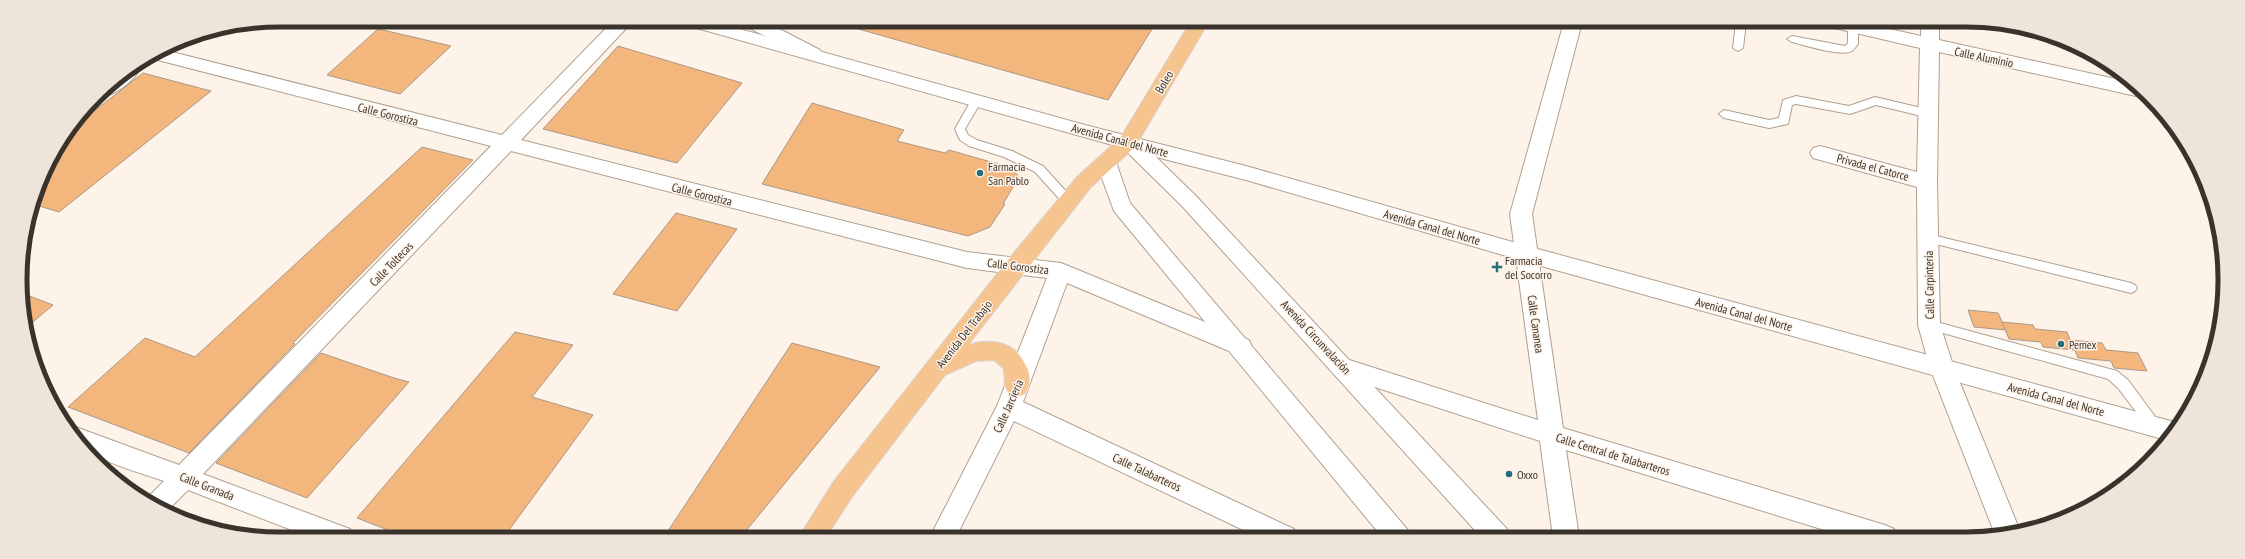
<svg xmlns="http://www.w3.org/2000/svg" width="2245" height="559" viewBox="0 0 2245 559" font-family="'PT Sans Narrow',sans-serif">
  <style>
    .building { fill: #f3b77e; stroke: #aa9888 }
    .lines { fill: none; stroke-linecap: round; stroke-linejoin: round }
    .service-casing { stroke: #b1a090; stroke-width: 2 }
    .minor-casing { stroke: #b1a090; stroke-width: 2 }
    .tertiary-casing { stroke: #b1a090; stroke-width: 2 }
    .secondary-casing { stroke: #b1a090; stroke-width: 2 }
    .primary-casing { stroke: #d8d6d5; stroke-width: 2 }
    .service { fill: #fff; fill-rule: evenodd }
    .minor { fill: #fff; fill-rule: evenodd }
    .tertiary { fill: #fff; fill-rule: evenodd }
    .secondary { fill: #fff; fill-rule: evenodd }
    .primary { fill: #f6c48e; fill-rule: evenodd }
    .poi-dot { fill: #276d7c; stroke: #fef3e8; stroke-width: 1.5 }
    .labels { text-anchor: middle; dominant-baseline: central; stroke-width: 3; stroke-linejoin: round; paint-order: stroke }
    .street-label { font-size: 12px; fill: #3a332c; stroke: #fef3e8 }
    .poi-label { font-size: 12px; fill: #3a332c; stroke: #fef3e8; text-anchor: start }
    .rim { fill: none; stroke: #3a332c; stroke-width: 5 }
  </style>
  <rect width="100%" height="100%" fill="#fef3e8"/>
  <g class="building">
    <path d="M849 21H1157L1108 100 848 26Z"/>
    <path d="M378 29 409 36 451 46 400 94 327 75Z"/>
    <path d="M618 46 742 83 677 163 543 129Z"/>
    <path d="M143 73 211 91 59 212 36 205 47 165 80 122Z"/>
    <path d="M812 103 904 130 897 141 945 153 949 150 1012 168 1019 177 1003 204H1005L990 227 968 236 762 184Z"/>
    <path d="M422 147 473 160 293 343 295 344 189 453 68 407 145 338 195 357Z"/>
    <path d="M676 213 737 229 677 311 613 294Z"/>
    <path d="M24 294 53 305 27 327 25 312Z"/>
    <path d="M1968 310 1998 313 2006 330 1974 327Z"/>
    <path d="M2002 322 2033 325 2035 329 2067 332 2070 340 2102 343 2106 350 2138 353 2147 371 2114 368 2111 361 2078 358 2075 350 2043 347 2041 342 2009 339Z"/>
    <path d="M515 332 573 345 532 397 593 415 504 537H406L357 518Z"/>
    <path d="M792 343 880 367 741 537H664Z"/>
    <path d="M321 353 394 378 409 382 307 498 216 463Z"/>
  </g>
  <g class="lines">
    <g class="service-casing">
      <g id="service">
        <path d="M725 21H735L726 31H718L717 29Z"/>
        <path d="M1736 22H1746L1743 48 1738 51 1733 48Z"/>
        <path d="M1853 24 1858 27V44C1856 46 1854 50 1852 51 1842 57 1804 45 1792 42L1787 39 1792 36 1845 46 1848 43V27Z"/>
        <path d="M977 96 982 100 965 129 968 135 977 140 1012 151 1043 166 1072 198 1074 201 1072 204H1064L1035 172 1004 157 969 146 960 140 955 129 973 97Z"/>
        <path d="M1796 96 1849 106 1875 97 1930 110 1935 114 1930 118 1876 105 1850 114 1796 104 1792 105 1788 124 1769 128 1724 118 1719 114 1724 110 1769 120 1779 118 1783 100Z"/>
        <path d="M1928 234 2131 283 2135 285 2137 288 2135 291 2131 293 1924 241 1922 238 1924 235Z"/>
        <path d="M1929 320 2117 371 2128 380 2162 426 2160 430 2155 432 2150 430 2118 388 2108 379 1925 328 1923 325 1925 322Z"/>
      </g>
    </g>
    <g class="minor-casing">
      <g id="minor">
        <path d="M614 20H634L521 140 967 252 1061 263 1249 340 1252 347 1249 354 1241 356 1067 283 1023 402 1294 529 1298 537H1258L1014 421 956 537H930L997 406 1047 278 967 268 511 151 203 474 350 529 354 537H310L188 490 168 510 146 501 147 498 164 481C131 469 85 461 69 427L73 426 179 465 491 146 150 58 164 50 502 135Z"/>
        <path d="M1564 22H1582L1532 214 1563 428 1885 525 1894 529 1898 537H1847L1566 450 1579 537H1553L1540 441 1335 374 1331 367 1335 360 1343 358 1538 420 1510 214Z"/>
        <path d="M1823 22H1858L1921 36V22H1939V40L2125 81 2141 95 2136 96 1939 52 1937 182 1940 325 1954 368 2020 531 1996 537 1930 368 1918 325 1917 187 1813 158 1810 153 1813 148 1820 146 1917 172 1920 48 1826 26Z"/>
        <path d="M136 68 138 72C133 81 111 99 100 95L108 85Z"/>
      </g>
    </g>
    <g class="tertiary-casing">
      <path id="tertiary" d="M741 21H764L820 50 822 54 820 58 813 60 806 58 744 25Z"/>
    </g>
    <g class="secondary-casing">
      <g id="secondary">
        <path d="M683 21H711L1085 125 1246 166 1527 246 2178 423 2166 440 1527 262 1246 180 1156 157 1196 196 1507 529 1511 537H1481L1182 206 1123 148 686 25Z"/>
        <path d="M1106 155 1113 157 1116 162 1130 203 1407 529 1411 537H1382L1114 211 1096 162 1099 157Z"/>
      </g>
    </g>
    <g class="primary-casing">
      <path id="primary" d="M1191 21H1209L1135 147 1091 187 968 345C990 338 1014 341 1025 364 1031 374 1031 383 1025 394L1017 397 1009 394 1005 387 1004 369 994 360 976 361 945 375 852 497 826 537H799L834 481 1008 260 1077 177 1121 137Z"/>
    </g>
    <use href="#service" class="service"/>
    <use href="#minor" class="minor"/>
    <use href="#tertiary" class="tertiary"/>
    <use href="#secondary" class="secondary"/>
    <use href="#primary" class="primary"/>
  </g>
  <g class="poi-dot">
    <circle cx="980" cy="173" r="4"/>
    <path d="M1495 261h4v4h4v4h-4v4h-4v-4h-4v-4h4z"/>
    <circle cx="2061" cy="344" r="4"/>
    <circle cx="1509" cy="474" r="4"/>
  </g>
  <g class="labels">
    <g class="street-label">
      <text transform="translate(1984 57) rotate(12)">Calle Aluminio</text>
      <text transform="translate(1164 82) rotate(-59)">Boleo</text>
      <text transform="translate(388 114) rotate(14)">Calle Gorostiza</text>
      <text transform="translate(1120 140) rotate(15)">Avenida Canal del Norte</text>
      <text transform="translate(1873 167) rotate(15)">Privada el Catorce</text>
      <text transform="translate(702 194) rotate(14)">Calle Gorostiza</text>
      <text transform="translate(1432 227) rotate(16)">Avenida Canal del Norte</text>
      <text transform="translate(391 264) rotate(-46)">Calle Toltecas</text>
      <text transform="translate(1018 266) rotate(7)">Calle Gorostiza</text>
      <text transform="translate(1929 285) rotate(-91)">Calle Carpintería</text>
      <text transform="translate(1744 314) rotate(15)">Avenida Canal del Norte</text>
      <text transform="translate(1536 324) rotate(82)">Calle Cananea</text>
      <text transform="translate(964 334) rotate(-52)">Avenida Del Trabajo</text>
      <text transform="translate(1316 337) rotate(47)">Avenida Circunvalación</text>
      <text transform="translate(2056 399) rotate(15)">Avenida Canal del Norte</text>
      <text transform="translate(1008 406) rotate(-66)">Calle Jarciería</text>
      <text transform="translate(1613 454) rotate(17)">Calle Central de Talabarteros</text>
      <text transform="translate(1147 472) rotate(25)">Calle Talabarteros</text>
      <text transform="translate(207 486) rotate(21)">Calle Granada</text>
    </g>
    <g class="poi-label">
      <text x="988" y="166">Farmacia<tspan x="988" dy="14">San Pablo</tspan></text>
      <text x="1505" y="260">Farmacia<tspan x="1505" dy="14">del Socorro</tspan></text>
      <text x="2069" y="344">Pemex</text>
      <text x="1517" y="474">Oxxo</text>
    </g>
  </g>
  <path d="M0 0H2245V559H0ZM279 27H1966A252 252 0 0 1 2218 279V280A252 252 0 0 1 1966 532H279A252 252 0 0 1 27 280V279A252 252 0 0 1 279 27Z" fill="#eee4d9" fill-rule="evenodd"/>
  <path class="rim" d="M279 27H1966A252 252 0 0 1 2218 279V280A252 252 0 0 1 1966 532H279A252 252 0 0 1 27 280V279A252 252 0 0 1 279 27Z"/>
</svg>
